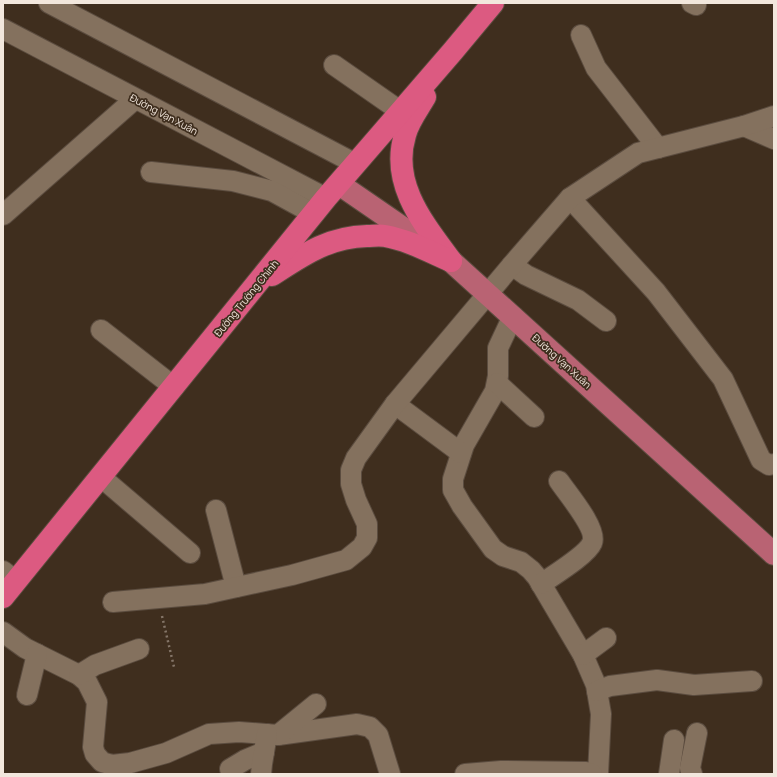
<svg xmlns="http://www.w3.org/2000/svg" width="777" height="777" viewBox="0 0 777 777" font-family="Manrope,sans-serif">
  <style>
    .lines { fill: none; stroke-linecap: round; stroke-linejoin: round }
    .minor-casing { stroke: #5b4c3f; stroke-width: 22 }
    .major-casing { stroke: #5b4c3f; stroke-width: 24 }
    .highway-casing { stroke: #5b4c3f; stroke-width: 24 }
    .path { stroke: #847568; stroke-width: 2.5; stroke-dasharray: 2 3; stroke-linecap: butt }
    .minor { stroke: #84715e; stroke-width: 20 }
    .major { stroke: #b96373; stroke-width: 22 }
    .highway { stroke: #dc5a81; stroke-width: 22 }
    .labels { text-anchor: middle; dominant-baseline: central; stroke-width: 3.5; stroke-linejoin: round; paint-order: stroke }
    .street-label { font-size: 10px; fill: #f2e7dd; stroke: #3f2e1e }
  </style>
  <rect width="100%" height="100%" fill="#3f2e1e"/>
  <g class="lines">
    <g class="minor-casing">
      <g id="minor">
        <path d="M49 3 356 164"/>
        <path d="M692 3 696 5"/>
        <path d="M3 29 326 198"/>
        <path d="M581 35 596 68 658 148"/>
        <path d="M334 65 400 111"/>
        <path d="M744 126 774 139"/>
        <path d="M151 172 233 181 272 191 314 214"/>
        <path d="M570 198 656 292 723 379 761 460 769 465 774 464"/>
        <path d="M3 215 135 99"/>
        <path d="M512 265 526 275 578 300 606 321"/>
        <path d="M513 316 498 348V376L495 391 464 445 453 479V490L462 506 493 549 503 556 521 562 531 570 537 577 583 655 596 685 601 714 598 774"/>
        <path d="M101 330 174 387"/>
        <path d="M497 383 534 417"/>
        <path d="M395 404 461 453"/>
        <path d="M101 477 190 553"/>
        <path d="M216 510 236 587"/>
        <path d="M3 571 16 581"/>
        <path d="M541 584C552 576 587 555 592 543 598 529 567 493 559 481"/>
        <path d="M113 602 205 594 292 575 346 560 362 547 367 538V524L356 500 351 484V470L356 458 395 404 512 265 570 198 638 153 744 126 774 116"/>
        <path d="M3 632 25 648 79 675 87 682 97 702 93 747 95 754 102 762 112 765 130 763 166 753 209 734 239 732 278 735 357 724 370 727 378 735 390 774"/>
        <path d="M583 655 606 638"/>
        <path d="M79 675 95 665 139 649"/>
        <path d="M597 691 610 686 657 680 694 685 752 681"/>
        <path d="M27 695 37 654"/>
        <path d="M278 735 316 704"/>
        <path d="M230 769 245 760 264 752"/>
        <path d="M261 774 262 764 267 734"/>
        <path d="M465 774 501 771 586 772 592 774"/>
        <path d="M669 774 674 740"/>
        <path d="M692 774 690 768 697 733"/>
      </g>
    </g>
    <g class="major-casing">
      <path id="major" d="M339 184 451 261 774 554"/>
    </g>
    <g class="highway-casing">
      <g id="highway">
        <path d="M425 97C418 109 408 122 405 135 390 184 424 224 451 261"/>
        <path d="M272 275C303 255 328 237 367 236 373 236 379 235 385 236 408 240 430 252 451 261"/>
        <path d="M3 597 326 198 453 51 493 3"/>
      </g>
    </g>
    <path class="path" d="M162 616 174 667"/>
    <use href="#minor" class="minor"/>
    <use href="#major" class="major"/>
    <use href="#highway" class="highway"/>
  </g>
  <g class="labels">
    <g class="street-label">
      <text transform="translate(164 114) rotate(28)">Đường Vạn Xuân</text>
      <text transform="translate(246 298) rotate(-51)">Đường Trường Chinh</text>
      <text transform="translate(562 361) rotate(42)">Đường Vạn Xuân</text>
    </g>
  </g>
  <rect width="777" height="777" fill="none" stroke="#f2e7dd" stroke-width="8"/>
</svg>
